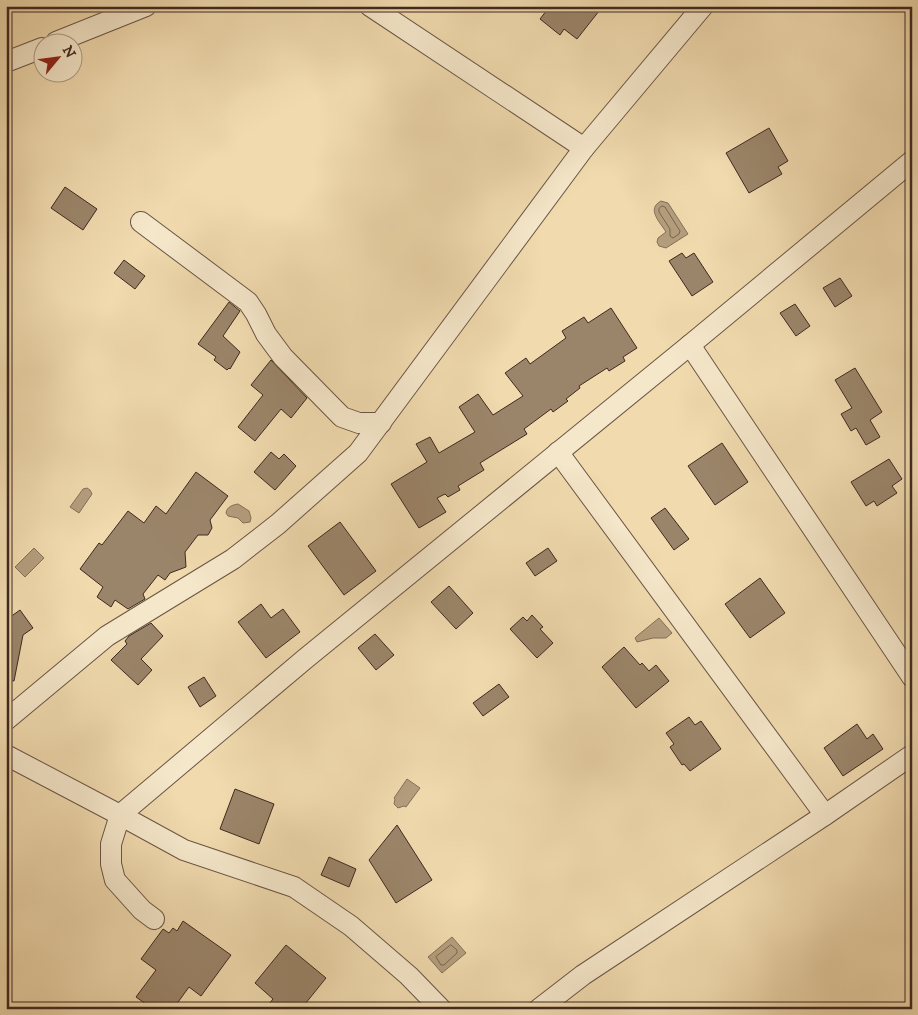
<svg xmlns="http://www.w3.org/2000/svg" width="918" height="1015" viewBox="0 0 918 1015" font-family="'IM FELL DW Pica',serif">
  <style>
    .water { fill: #b49e7e; stroke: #856f58 }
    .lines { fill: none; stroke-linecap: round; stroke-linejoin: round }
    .shore { stroke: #7a644f; stroke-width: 1 }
    .building { fill: #9b856a; stroke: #3f2920 }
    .minor-casing { stroke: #6b5544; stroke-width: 22 }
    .minor { stroke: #f5e7ca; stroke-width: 20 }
  </style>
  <rect width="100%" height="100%" fill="#f0daae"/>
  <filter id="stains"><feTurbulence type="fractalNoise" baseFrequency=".004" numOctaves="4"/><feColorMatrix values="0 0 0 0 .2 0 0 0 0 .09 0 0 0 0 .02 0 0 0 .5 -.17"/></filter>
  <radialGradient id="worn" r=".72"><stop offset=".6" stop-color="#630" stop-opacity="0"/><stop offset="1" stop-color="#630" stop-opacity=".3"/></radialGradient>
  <g class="water">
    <path d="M661 201 668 203 688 234 666 248 659 246 657 242 658 238 666 232C660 222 646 209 661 201Z"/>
    <path d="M87 488 90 490 92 494 79 513 70 507 83 489Z"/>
    <path d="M238 504 249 511 251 518 250 522 243 523 238 518 228 516 226 513C227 507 232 505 238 504Z"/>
    <path d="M34 548 44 558 25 577 15 567Z"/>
    <path d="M659 618 672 633 666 638H653L637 642 635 638 637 636Z"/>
    <path d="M407 779 420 788 406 807 404 806 398 808 394 804 395 799 394 798Z"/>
    <path d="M452 937 466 953 442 973 428 957Z"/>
  </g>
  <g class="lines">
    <g class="shore">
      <path d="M662 206 665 207 680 231 679 234 673 238 670 236V229L659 212V209Z"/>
      <path d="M451 945 457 950V953L444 965H441L436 957Z"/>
    </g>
  </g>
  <g class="building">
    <path d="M550 6H603L577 39 564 29 560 35 540 19Z"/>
    <path d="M769 128 788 161 778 167 782 174 749 193 726 153Z"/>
    <path d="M65 187 97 209 83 230 51 208Z"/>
    <path d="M682 253 686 258 694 253 713 282 692 296 669 261Z"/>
    <path d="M124 260 145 276 135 289 114 273Z"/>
    <path d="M840 278 852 296 835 307 823 288Z"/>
    <path d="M229 302 240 311 223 336 240 352 230 369 229 368 227 370 214 360 216 357 198 344Z"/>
    <path d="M795 304 810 326 796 336 780 313Z"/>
    <path d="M611 308 637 348 623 357 625 361 609 371 607 368 579 386 580 388 566 399 568 401 553 412 551 409 524 429 527 434 480 463 484 470 458 486 460 490 448 497 445 494 437 498 446 512 419 528 391 484 427 462 416 444 430 437 439 453 475 432 459 407 478 394 493 415 523 396 505 373 526 358 530 364 566 338 562 331 584 317 588 323Z"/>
    <path d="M271 360 307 398 291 418 281 409 255 441 238 427 263 395 251 385Z"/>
    <path d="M855 368 882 412 870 420 880 437 866 445 856 428 851 431 841 414 852 408 835 380Z"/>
    <path d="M722 443 748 482 715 505 688 466Z"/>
    <path d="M271 452 279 459 284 454 296 466 275 490 254 472Z"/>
    <path d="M889 459 902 479 892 486 897 493 877 506 874 501 866 506 851 482Z"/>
    <path d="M196 472 228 496 210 520 212 528 208 535H198L185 552 186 567 170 573 165 580 158 575 143 594 145 599 128 609 115 600 111 607 97 597 103 587 80 569 99 543 102 545 128 511 144 523 156 506 166 514Z"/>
    <path d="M665 508 689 539 674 550 651 518Z"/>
    <path d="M340 522 376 571 344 595 308 546Z"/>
    <path d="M548 548 557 561 535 576 526 563Z"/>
    <path d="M760 578 785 613 750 638 725 604Z"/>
    <path d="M449 586 473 613 456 629 431 602Z"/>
    <path d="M261 604 271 618 283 609 300 632 266 658 238 622Z"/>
    <path d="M20 610 33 628 23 635 14 681 6 680V620Z"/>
    <path d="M532 615 543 627 540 629 553 643 537 658 510 629 523 617 527 621Z"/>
    <path d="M151 623 163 636 141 659 152 670 138 685 111 660 127 644 125 641 129 636Z"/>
    <path d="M375 634 394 655 376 670 358 648Z"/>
    <path d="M624 647 640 665 642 663 649 671 656 665 669 681 636 708 602 667Z"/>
    <path d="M204 677 216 696 200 707 188 687Z"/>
    <path d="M499 684 509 697 483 716 473 703Z"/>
    <path d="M689 717 695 725 701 721 721 749 690 771 684 764 682 765 670 747 674 744 666 733Z"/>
    <path d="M857 724 867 739 873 734 883 749 843 776 824 748Z"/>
    <path d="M235 789 274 804 259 844 220 829Z"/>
    <path d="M397 825 432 880 396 903 369 860Z"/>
    <path d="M329 857 356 869 349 887 321 875Z"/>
    <path d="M183 921 231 955 201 996 189 987 173 1009H153L136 997 156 970 141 959 163 929 169 933 173 928 177 931Z"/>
    <path d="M286 945 326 978 301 1009H265L273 999 255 983Z"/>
  </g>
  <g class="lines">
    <g class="minor-casing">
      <g id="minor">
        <path d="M370 6 584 148 703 6"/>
        <path d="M56 42 146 6"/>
        <path d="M6 62 42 48"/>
        <path d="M141 222 248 302 256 314 266 334 283 357 342 417 359 423H381"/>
        <path d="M690 345 912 677"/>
        <path d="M558 452 825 815"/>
        <path d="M6 720 107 636 233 559 278 524 358 453 584 148"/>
        <path d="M6 755 120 815 111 844V864L115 880 142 910 154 919"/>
        <path d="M441 1009 409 976 351 926 294 887 184 850 120 815 305 659 690 345 912 161"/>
        <path d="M539 1009 583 975 825 815 912 755"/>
      </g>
    </g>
    <use href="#minor" class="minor"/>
  </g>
  <rect width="918" height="1015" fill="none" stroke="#f0daae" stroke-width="25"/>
  <rect x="8" y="8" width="903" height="1000" fill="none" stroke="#3f2920" stroke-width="2.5"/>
  <rect x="12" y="12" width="893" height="990" fill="none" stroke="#3f2920"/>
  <g transform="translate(58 58) rotate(61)"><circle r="24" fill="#f5e7ca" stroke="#ac9b86"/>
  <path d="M0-4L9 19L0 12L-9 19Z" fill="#8f2418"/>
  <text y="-8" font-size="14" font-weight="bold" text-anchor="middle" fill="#3f2920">N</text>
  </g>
  <rect width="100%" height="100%" filter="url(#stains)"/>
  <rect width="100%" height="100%" fill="url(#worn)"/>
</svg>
